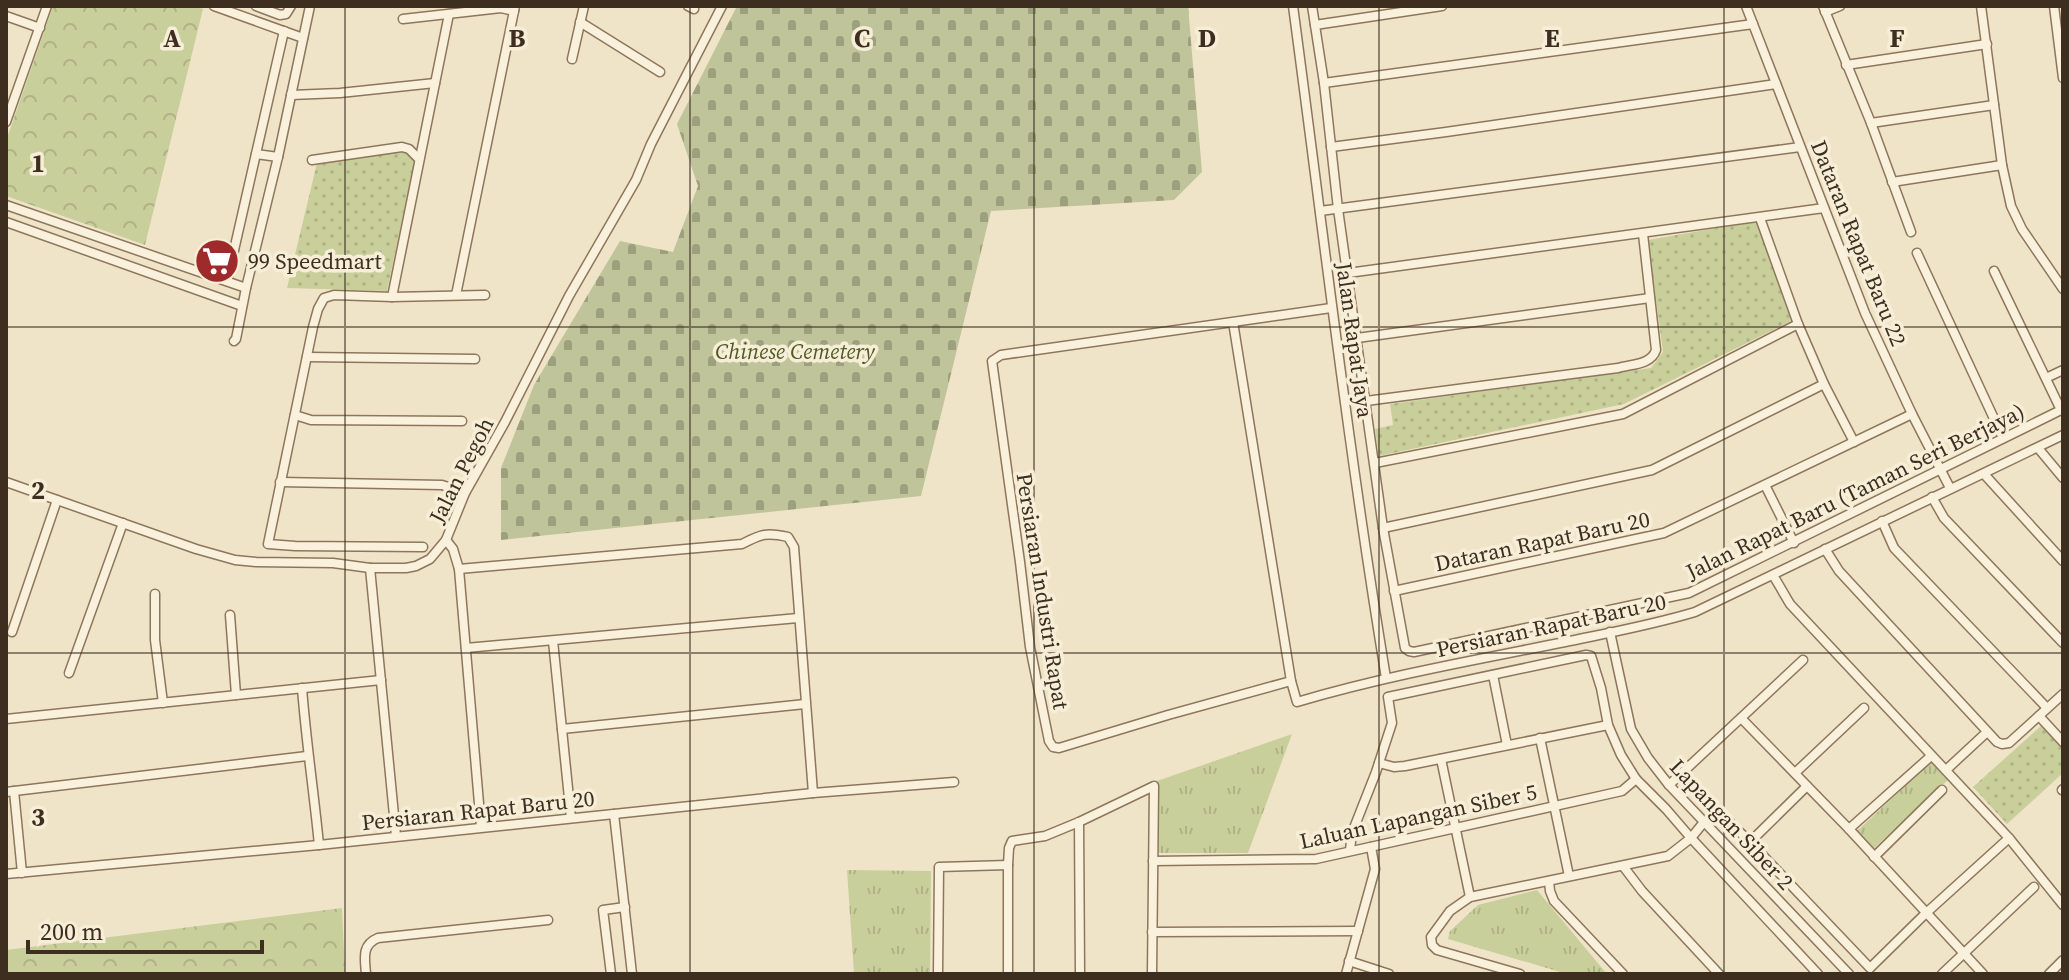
<svg xmlns="http://www.w3.org/2000/svg" width="2069" height="980" viewBox="0 0 2069 980" font-family="'Source Serif 4',serif">
  <style>
    .grass { fill: url(#grass-dots) }
    .forest { fill: url(#forest-crowns) }
    .cemetery { fill: url(#cemetery-stones) }
    .park { fill: url(#park-tufts) }
    .lines { fill: none; stroke-linecap: round; stroke-linejoin: round }
    .minor-casing { stroke: #8d765c; stroke-width: 11 }
    .minor { stroke: #faf1dc; stroke-width: 8 }
    .grid { fill: none; stroke: #3d2e20; stroke-width: 2; stroke-opacity: 0.55 }
    .labels { text-anchor: middle; dominant-baseline: central; stroke-width: 7; stroke-linejoin: round; paint-order: stroke }
    .street-label { font-size: 22px; fill: #3d2e20; stroke: #f7eed8 }
    .poi-label { font-size: 22px; fill: #3d2e20; stroke: #f7eed8; text-anchor: start }
    .park-label { font-size: 22px; font-style: italic; fill: #4d5a26; stroke: #f7eed8 }
    .grid-label { font-size: 26px; text-anchor: middle; font-weight: bold; fill: #3d2e20; stroke: #f7eed8; stroke-width: 7; stroke-linejoin: round; paint-order: stroke }
  </style>
  <defs>
    <pattern id="grass-dots" width="8" height="8" patternUnits="userSpaceOnUse" patternTransform="scale(2)"><rect width="8" height="8" fill="#c9cf9b"/><path d="M2 2h.1M6 6h.1" fill="none" stroke="#aeb285" stroke-width="1.8" stroke-linecap="round"/></pattern>
    <pattern id="forest-crowns" width="20" height="18" patternUnits="userSpaceOnUse" patternTransform="scale(2)"><rect width="20" height="18" fill="#c9cf9b"/><path d="M2 6a3 3 0 1 1 6 0M12 15a3 3 0 1 1 6 0" fill="none" stroke="#aeb285"/></pattern>
    <pattern id="cemetery-stones" width="16" height="16" patternUnits="userSpaceOnUse" patternTransform="scale(2)"><rect width="16" height="16" fill="#bfc49a"/><path d="M2 7V4a2 2 0 0 1 4 0v3zM10 15v-3a2 2 0 0 1 4 0v3z" fill="#9ca07d"/></pattern>
    <pattern id="park-tufts" width="24" height="20" patternUnits="userSpaceOnUse" patternTransform="scale(2)"><rect width="24" height="20" fill="#c9cf9b"/><path d="M3 7l-1-3M5 7V3M7 7l1-3M15 17l-1-3M17 17v-4M19 17l1-3" fill="none" stroke="#aeb285"/></pattern>
  </defs>
  <rect width="100%" height="100%" fill="#f0e4c8"/>
  <g class="grass">
    <path d="M399 151 411 155 414 163 387 291 287 288 317 163Z"/>
    <path d="M1757 221 1791 321 1624 404 1379 456 1375 429 1393 425 1390 404 1651 368 1663 352 1648 240Z"/>
    <path d="M2042 725 2063 748V773L2007 824 1973 787Z"/>
  </g>
  <g class="forest">
    <path d="M53 6H195L203 9 145 245 6 196V141Z"/>
    <path d="M342 908 345 974H6V950Z"/>
  </g>
  <path class="cemetery" d="M737 6H1188L1202 172 1174 200 991 211 921 496 501 540V468L534 385 620 241 673 252 698 186 677 124Z"/>
  <g class="park">
    <path d="M1292 734 1248 853H1159L1157 781Z"/>
    <path d="M1931 762 1948 780 1873 849 1857 831Z"/>
    <path d="M847 870 931 871 930 974H854Z"/>
    <path d="M1537 890 1607 974H1567L1448 939 1450 931 1478 905Z"/>
  </g>
  <g class="lines">
    <g class="minor-casing">
      <g id="minor">
        <path d="M214 6 303 38"/>
        <path d="M256 6 280 15 286 14 291 6"/>
        <path d="M688 6 694 9"/>
        <path d="M1293 6C1323 230 1349 455 1386 678"/>
        <path d="M1312 6 1324 83 1338 209 1383 528 1405 648 1409 651 1414 652 1689 593 2063 409"/>
        <path d="M1746 6 1865 313 1912 414 1950 488"/>
        <path d="M1823 6 1871 123 1911 232"/>
        <path d="M1981 6 2002 165 2011 206 2022 229 2063 289"/>
        <path d="M2054 6 2063 78"/>
        <path d="M1825 12 1840 6"/>
        <path d="M6 16 40 28"/>
        <path d="M403 19 501 8 514 11"/>
        <path d="M580 22 660 72"/>
        <path d="M1315 25 1442 6"/>
        <path d="M572 59 584 6"/>
        <path d="M1846 65 1987 44"/>
        <path d="M1324 83 1753 24"/>
        <path d="M291 95 340 93 435 83"/>
        <path d="M6 122 47 6"/>
        <path d="M1871 123 1994 105"/>
        <path d="M1331 147 1446 132 1776 84"/>
        <path d="M256 154 278 157"/>
        <path d="M312 160 402 147 409 149 419 159"/>
        <path d="M1892 182 2002 165"/>
        <path d="M6 205 246 288"/>
        <path d="M1320 211 1800 147"/>
        <path d="M1760 218 1798 324 1824 384 1854 442"/>
        <path d="M6 222 242 306"/>
        <path d="M1917 253 2003 438"/>
        <path d="M1994 271 2061 410"/>
        <path d="M1348 273 1824 208"/>
        <path d="M227 281 284 31"/>
        <path d="M456 295 515 6"/>
        <path d="M392 297 449 14"/>
        <path d="M1233 322 1291 681 1168 715 1059 748 1053 747 1049 741 1030 647 1020 562 992 361 1001 355 1331 308"/>
        <path d="M1357 338 1650 298"/>
        <path d="M234 341 236 339 246 288 278 157 310 6"/>
        <path d="M307 357 475 359"/>
        <path d="M2046 378 2063 370"/>
        <path d="M1366 401 1618 368C1632 364 1651 365 1656 350L1643 234"/>
        <path d="M295 415 311 420 462 421"/>
        <path d="M2038 448 2063 478"/>
        <path d="M1375 463 1623 414 1798 324"/>
        <path d="M1984 474 2063 561"/>
        <path d="M6 482 196 549 235 560 256 562 333 563 370 568H406L416 566 430 559 446 540 465 493 505 422 569 296 636 180 651 144 722 6"/>
        <path d="M280 482 442 485 465 493"/>
        <path d="M1765 485 1794 543"/>
        <path d="M1932 497 1944 518 2063 643"/>
        <path d="M1882 521 1894 548 2047 708"/>
        <path d="M1383 528 1652 470 1824 384"/>
        <path d="M446 540 453 549 459 569 481 827"/>
        <path d="M423 547 295 546 268 544 313 327 318 309 324 298 334 295 392 297 485 295"/>
        <path d="M1825 549 1839 571 1997 742 2002 744 2009 743 2063 694"/>
        <path d="M370 568 396 836"/>
        <path d="M459 569 742 544C761 534 767 532 788 537L794 547 813 793"/>
        <path d="M1773 575 1790 604 2009 838 2063 905"/>
        <path d="M1394 591 1664 533 1912 414"/>
        <path d="M155 594V640L163 703"/>
        <path d="M230 615 236 695"/>
        <path d="M12 632 57 500"/>
        <path d="M1610 632 1631 729 1648 758 1669 785 1849 974"/>
        <path d="M553 641 571 818"/>
        <path d="M466 648 798 618"/>
        <path d="M69 673 123 523"/>
        <path d="M1493 675 1507 745"/>
        <path d="M1291 681 1297 702C1385 676 1475 660 1565 642 1608 633 1652 625 1695 612L2063 435"/>
        <path d="M302 688C306 741 314 793 319 845"/>
        <path d="M2039 716 2063 742"/>
        <path d="M1741 718 1849 829 1983 974"/>
        <path d="M6 719 381 680"/>
        <path d="M562 729 805 704"/>
        <path d="M1540 738 1569 876"/>
        <path d="M1441 759 1470 897"/>
        <path d="M1379 763 1394 767 1405 766 1608 725"/>
        <path d="M1946 770 1987 732"/>
        <path d="M1795 773 1864 708"/>
        <path d="M1681 775 1750 842 1870 968 1925 914 2009 838"/>
        <path d="M1669 785 1803 660"/>
        <path d="M2062 790 2063 789"/>
        <path d="M14 791 22 873"/>
        <path d="M6 792 307 756"/>
        <path d="M614 814 632 974"/>
        <path d="M1079 822 1080 974"/>
        <path d="M1849 829 1931 756"/>
        <path d="M1750 842 1807 786"/>
        <path d="M1350 850 1352 833 1376 772 1392 723 1388 697 1586 655 1591 656 1601 688 1608 725 1621 755 1636 779 1666 809 1691 838 1818 974"/>
        <path d="M1874 857 1942 790"/>
        <path d="M1153 861 1316 859 1622 791 1636 779"/>
        <path d="M1623 866 1642 891 1719 974"/>
        <path d="M6 874 319 845 813 793 954 782"/>
        <path d="M1549 881 1550 891 1554 901 1623 974"/>
        <path d="M1152 932 1358 931"/>
        <path d="M1349 961 1389 974"/>
        <path d="M366 974C365 959 361 945 378 938L548 920"/>
        <path d="M611 974 603 910 625 907"/>
        <path d="M938 974 939 867 1008 865"/>
        <path d="M1008 974V865L1009 848 1012 841 1045 836 1079 822 1154 786 1152 974"/>
        <path d="M1346 974 1375 869 1371 847"/>
        <path d="M1520 974 1437 950 1432 945 1431 937 1450 911 1470 897 1668 856 1691 838 1704 822"/>
        <path d="M1942 974 2034 887"/>
        <path d="M2049 974 2063 960"/>
      </g>
    </g>
    <use href="#minor" class="minor"/>
  </g>
  <path class="grid" d="M345 6V974M690 6V974M1034 6V974M1379 6V974M1724 6V974M6 327H2063M6 653H2063"/>
  <defs>
    <g id="supermarket-disc" transform="scale(2.3)"><circle r="9.5" fill="#9e2a2b" stroke="#f7eed8"/><path d="M-6-5.5h2.5l.6 2H6L4.5 2H-2.5L-4.4-4H-6ZM-1.5 3.2a1.3 1.3 0 1 0 .1 0ZM3 3.2a1.3 1.3 0 1 0 .1 0Z" fill="#fff"/></g>
  </defs>
  <g fill-rule="evenodd">
    <use href="#supermarket-disc" x="217" y="261"/>
  </g>
  <g class="labels">
    <g class="street-label">
      <text transform="translate(1859 243) rotate(68)">Dataran Rapat Baru 22</text>
      <text transform="translate(1355 340) rotate(82)">Jalan Rapat Jaya</text>
      <text transform="translate(461 470) rotate(-63)">Jalan Pegoh</text>
      <text transform="translate(1855 491) rotate(-26)">Jalan Rapat Baru (Taman Seri Berjaya)</text>
      <text transform="translate(1542 541) rotate(-12)">Dataran Rapat Baru 20</text>
      <text transform="translate(1043 591) rotate(81)">Persiaran Industri Rapat</text>
      <text transform="translate(1551 625) rotate(-12)">Persiaran Rapat Baru 20</text>
      <text transform="translate(478 810) rotate(-6)">Persiaran Rapat Baru 20</text>
      <text transform="translate(1418 816) rotate(-12)">Laluan Lapangan Siber 5</text>
      <text transform="translate(1732 824) rotate(47)">Lapangan Siber 2</text>
    </g>
    <g class="poi-label">
      <text x="248" y="261">99 Speedmart</text>
    </g>
    <g class="park-label">
      <text x="795" y="351">Chinese Cemetery</text>
    </g>
  </g>
  <g class="grid-label">
    <text x="172" y="47">A</text>
    <text x="517" y="47">B</text>
    <text x="862" y="47">C</text>
    <text x="1207" y="47">D</text>
    <text x="1552" y="47">E</text>
    <text x="1897" y="47">F</text>
    <text x="38" y="172">1</text>
    <text x="38" y="499">2</text>
    <text x="38" y="826">3</text>
  </g>
  <rect width="2069" height="980" fill="none" stroke="#3d2e20" stroke-width="16"/>
  <path d="M28 940v12h234v-12" fill="none" stroke="#3d2e20" stroke-width="4"/>
  <text x="40" y="940" font-size="24" fill="#3d2e20" stroke="#f7eed8" stroke-width="6" paint-order="stroke">200 m</text>
</svg>
